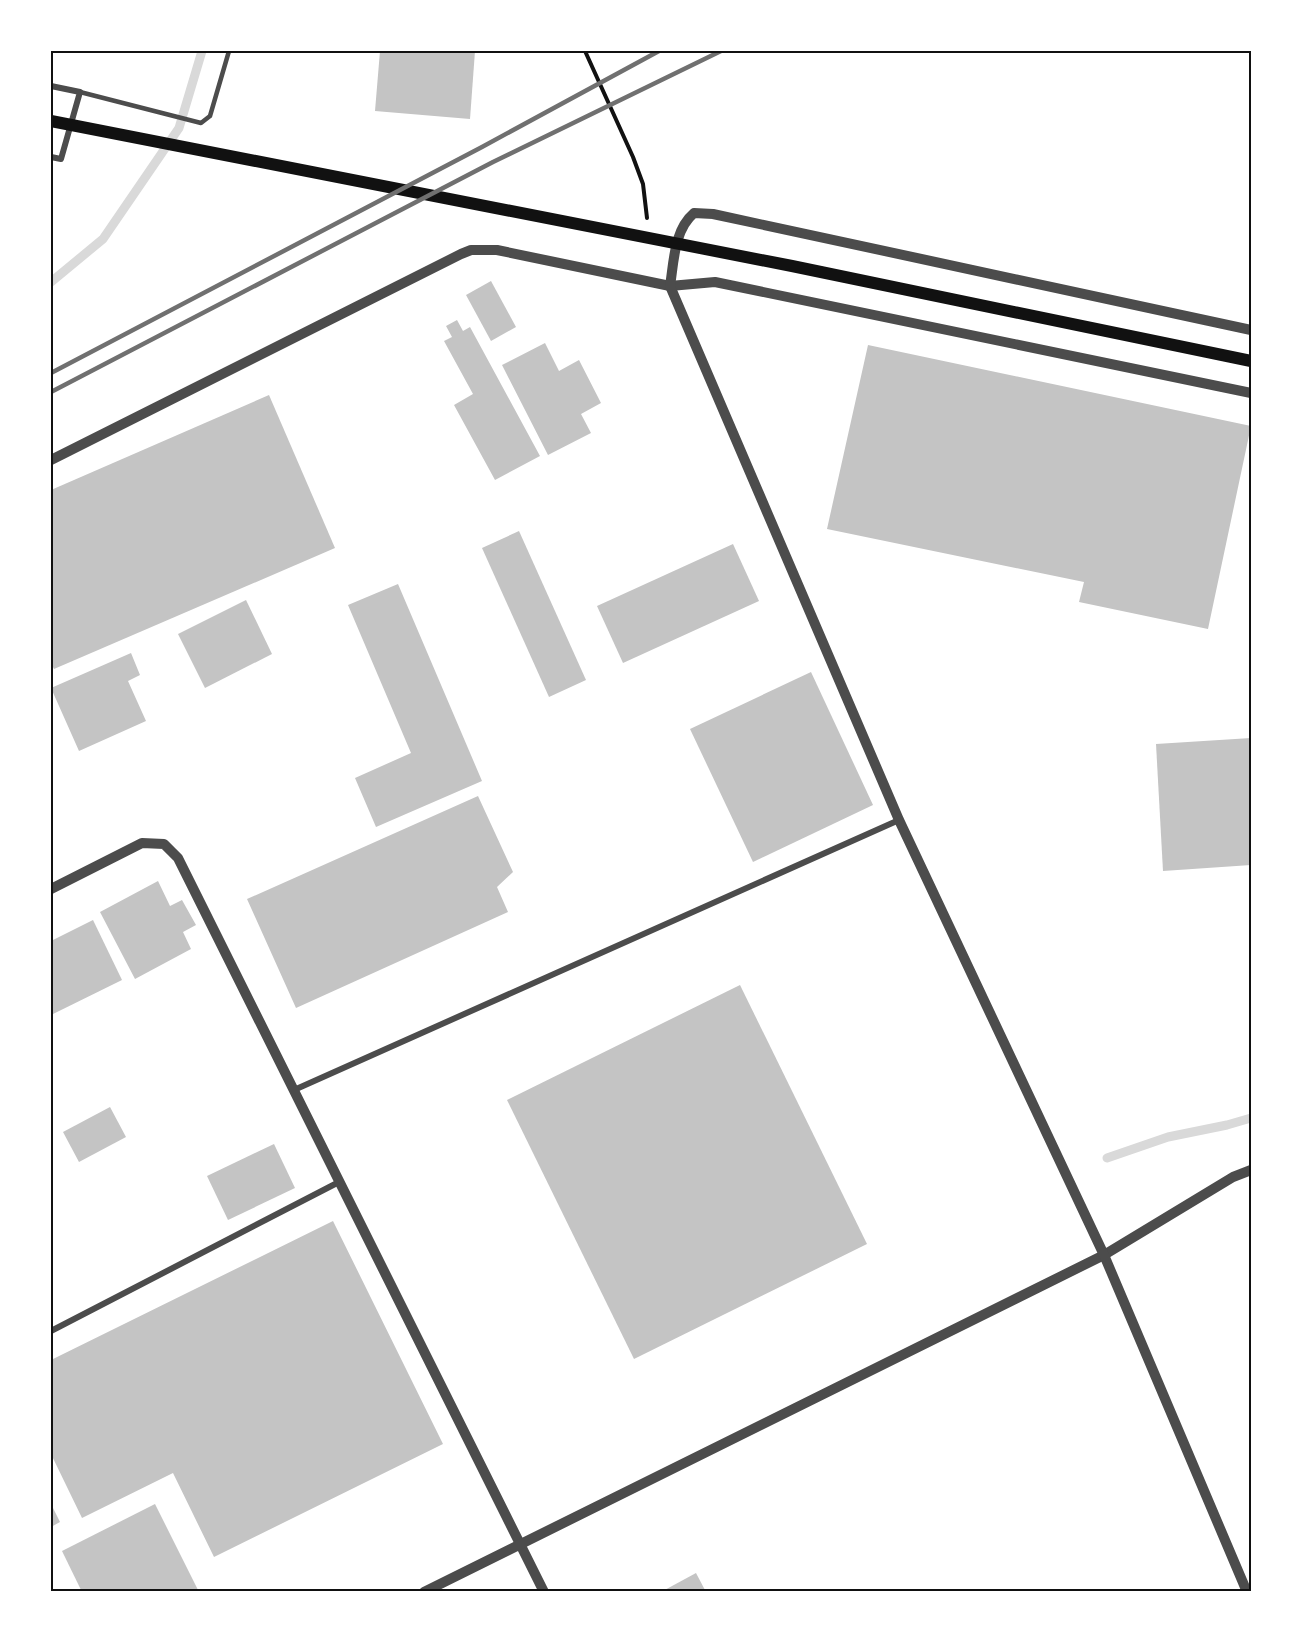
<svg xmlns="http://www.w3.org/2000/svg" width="1302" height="1643" viewBox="0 0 1302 1643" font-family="'Asap Condensed',sans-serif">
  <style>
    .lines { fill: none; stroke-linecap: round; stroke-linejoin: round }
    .stream { stroke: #d9d9d9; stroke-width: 9 }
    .building { fill: #c4c4c4 }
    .path { stroke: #111; stroke-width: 4 }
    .service { stroke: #4c4c4c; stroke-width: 4.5 }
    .minor { stroke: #4c4c4c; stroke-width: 6 }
    .tertiary { stroke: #4c4c4c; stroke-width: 10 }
    .secondary { stroke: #111; stroke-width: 12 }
    .rail { stroke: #707070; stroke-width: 4.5 }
    .neatline { fill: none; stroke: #111; stroke-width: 2 }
  </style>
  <rect width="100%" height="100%" fill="#fff"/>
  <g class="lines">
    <g class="stream">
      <path d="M51 282 103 239 179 128 202 51"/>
      <path d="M1107 1158 1168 1137 1227 1125 1251 1118"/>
    </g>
  </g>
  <g class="building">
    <path d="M380 51H475L470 119 375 111Z"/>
    <path d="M491 281 516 327 491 341 466 295Z"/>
    <path d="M457 320 463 331 470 327 540 456 495 480 454 405 473 394 444 341 452 337 446 326Z"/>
    <path d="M545 343 559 371 579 360 601 403 581 414 591 433 548 455 502 365Z"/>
    <path d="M868 345 1251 426 1208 629 1079 602 1084 582 827 529Z"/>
    <path d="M269 395 335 548 54 669 51 663V490Z"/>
    <path d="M519 531 586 680 549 697 482 548Z"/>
    <path d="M733 544 759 601 623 663 597 606Z"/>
    <path d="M398 584 482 781 376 827 355 778 411 753 348 605Z"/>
    <path d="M246 600 272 654 205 688 178 634Z"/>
    <path d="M131 653 140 675 128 681 146 721 79 751 51 688Z"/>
    <path d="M811 672 873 805 753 862 690 729Z"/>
    <path d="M1251 738V865L1163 871 1156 744Z"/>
    <path d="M478 796 513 872 497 887 508 912 296 1008 247 899Z"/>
    <path d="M158 881 170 906 182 900 196 925 183 932 191 949 135 979 100 912Z"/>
    <path d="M93 920 122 980 51 1015V941Z"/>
    <path d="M740 985 867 1244 634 1359 507 1100Z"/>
    <path d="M110 1107 126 1137 79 1162 63 1132Z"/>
    <path d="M274 1144 295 1188 228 1220 207 1176Z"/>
    <path d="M333 1221 443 1444 214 1557 173 1473 82 1518 51 1454V1360Z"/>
    <path d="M51 1504 60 1522 51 1527Z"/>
    <path d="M155 1504 199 1592H82L62 1551Z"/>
    <path d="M696 1573 706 1592H661Z"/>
  </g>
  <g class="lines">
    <path class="path" d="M585 51 633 157 643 184 647 218"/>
    <path class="service" d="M80 92 201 123 210 116 229 51"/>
    <g class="minor">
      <path d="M51 86 80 92 61 159 51 157"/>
      <path d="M294 1090 899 820"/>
      <path d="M51 1331 339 1182"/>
    </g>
    <g class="tertiary">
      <path d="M51 460 461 254 471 250H497L670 286 715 282 1251 393"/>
      <path d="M51 889 142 843 164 844 178 858 544 1592"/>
      <path d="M424 1592 1104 1255 1233 1177 1251 1170"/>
      <path d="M1247 1592 1104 1255 899 820 670 286C674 261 674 230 694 213L713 214 1251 330"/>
    </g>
    <path class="secondary" d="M51 121 792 266 1251 361"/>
    <g class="rail">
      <path d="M51 373 482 147 659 51"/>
      <path d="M51 392 493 162 721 51"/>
    </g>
  </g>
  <rect width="1302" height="1643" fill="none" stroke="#ffffff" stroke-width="105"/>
  <rect x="52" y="52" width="1198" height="1538" class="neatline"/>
</svg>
